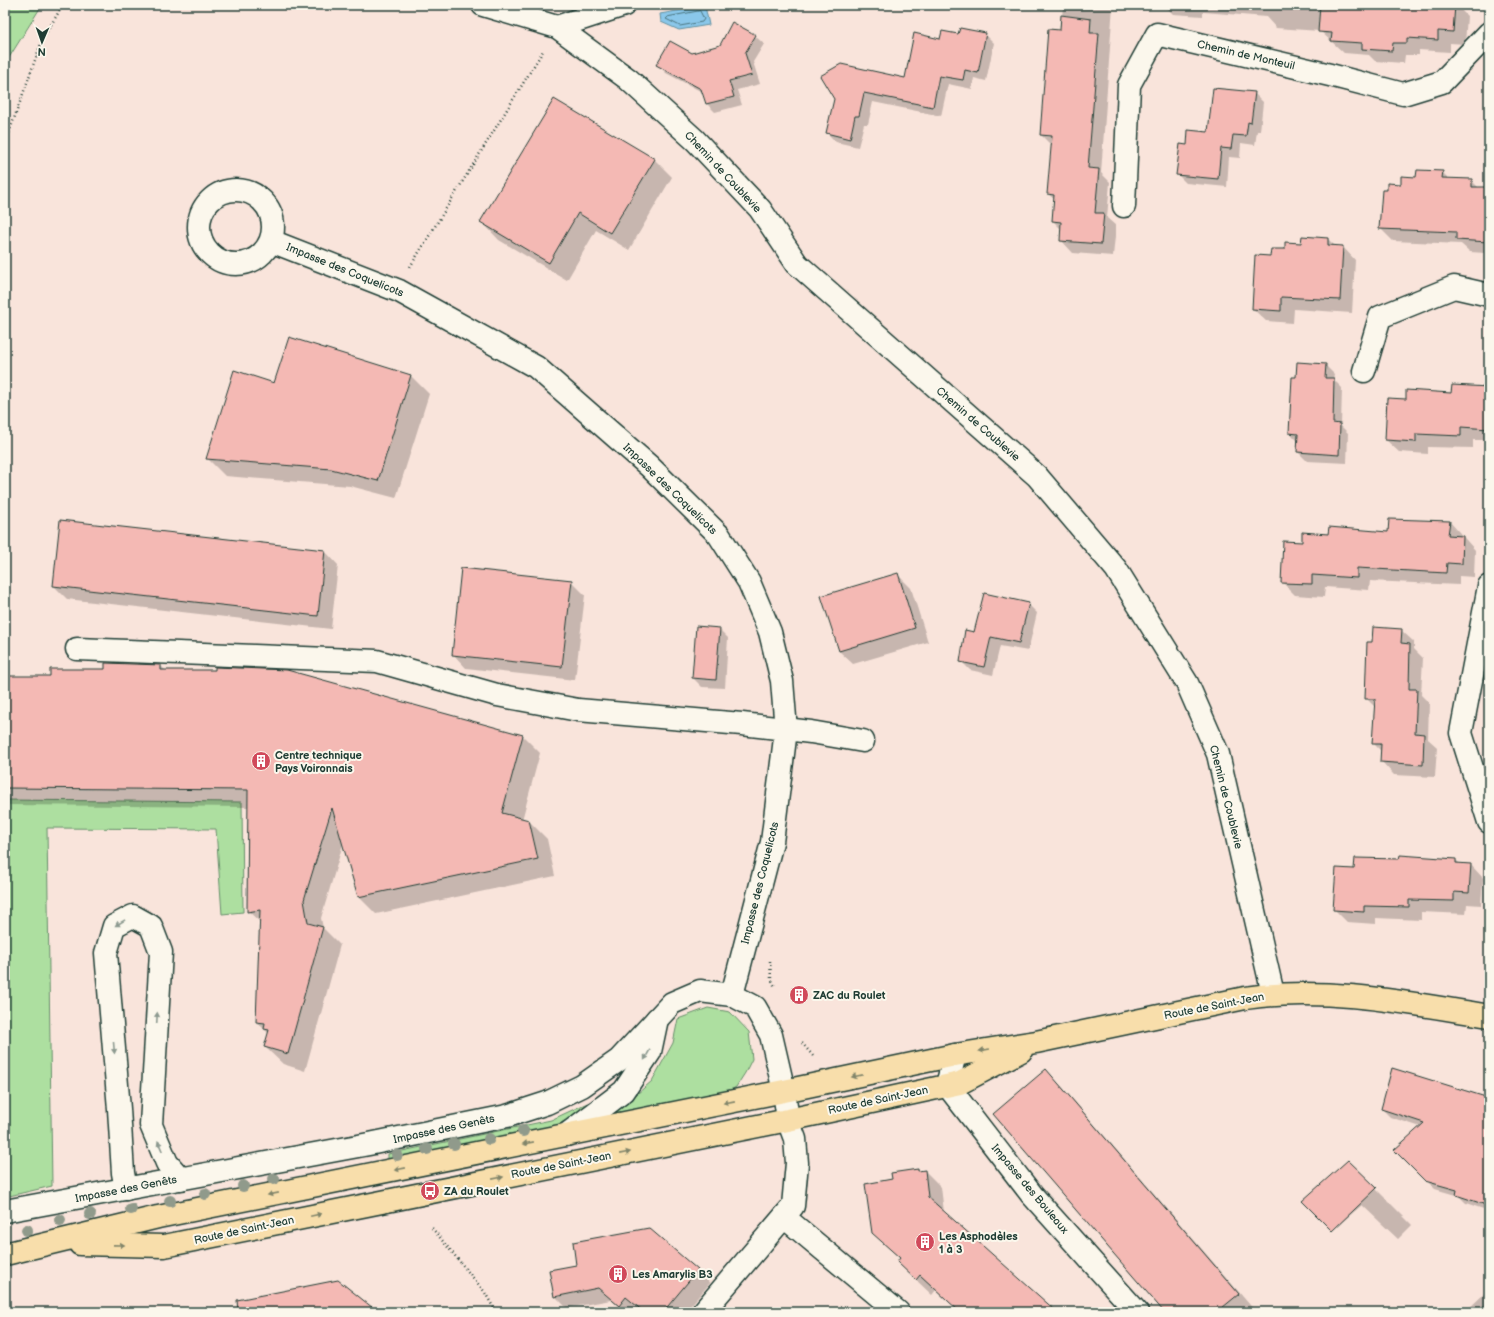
<svg xmlns="http://www.w3.org/2000/svg" width="1494" height="1317" viewBox="0 0 1494 1317" font-family="'Balsamiq Sans',sans-serif">
  <style>
    .green { fill: #addfa0; stroke: #668e6a }
    .water { fill: #8ac7ea; stroke: #5f90a1 }
    .shadow { fill: #0003 }
    .lines { fill: none; stroke-linecap: round; stroke-linejoin: round }
    .shore { stroke: #4a747d; stroke-width: 1 }
    .building { fill: #f4b9b4; stroke: #1f3d34 }
    .minor-casing { stroke: #1f3d34; stroke-width: 25 }
    .major-casing { stroke: #1f3d34; stroke-width: 25 }
    .path { stroke: #1f3d34; stroke-width: 2.5; stroke-dasharray: 1 3; stroke-linecap: butt }
    .minor { stroke: #fbf7ec; stroke-width: 22 }
    .major { stroke: #f8deab; stroke-width: 22 }
    .tree { fill: #909a8b }
    .oneway { fill: #8d9a90 }
    .oneway2 { fill: #81856a }
    .labels { text-anchor: middle; dominant-baseline: central; stroke-width: 4; stroke-linejoin: round; paint-order: stroke }
    .street-label { font-size: 11px; fill: #1f3d34; stroke: #fbf7ec }
    .poi-label { font-size: 11px; font-weight: bold; fill: #1f3d34; stroke: #fbf7ec; text-anchor: start }
  </style>
  <rect width="100%" height="100%" fill="#f9e4db"/>
  <filter id="ink" filterUnits="userSpaceOnUse"><feTurbulence type="fractalNoise" baseFrequency=".025" numOctaves="2"/><feDisplacementMap in="SourceGraphic" scale="8" xChannelSelector="R" yChannelSelector="G"/><feConvolveMatrix kernelMatrix="1 2 1 2 8 2 1 2 1" color-interpolation-filters="sRGB"/></filter>
  <g filter="url(#ink)">
    <g class="green">
      <path d="M5 5H42L5 64Z"/>
      <path d="M5 800 242 802 243 912 222 914 216 829 47 828 52 1186 5 1197Z"/>
      <path d="M708 1008 730 1012 749 1032 752 1059 745 1073 736 1087 717 1098 602 1119 630 1100 652 1081 673 1043 678 1019Z"/>
      <path d="M598 1098 574 1116 543 1132 388 1163V1154L551 1120Z"/>
    </g>
    <path class="water" d="M705 6 709 25 679 30 661 22 660 14Z"/>
    <g class="shadow">
      <path d="M1063 5H1113L1101 173 1110 182 1107 218 1116 226 1113 256 1073 253 1061 240 1062 230 1053 221 1055 200 1048 194 1052 146 1041 135 1061 32Z"/>
      <path d="M1164 5H1456L1467 16 1465 44 1450 43V52L1419 50V55H1405L1404 63 1375 61 1369 55 1344 53 1320 31 1276 28 1266 17 1203 12V16L1173 14Z"/>
      <path d="M985 34 994 43 986 81 974 78 972 89 948 84 941 116 873 102 868 124H864L858 147 836 142 827 133 835 99 905 79 941 40 959 36Z"/>
      <path d="M755 36 764 44 753 62 760 84 737 90 742 105 715 112 707 104 704 93 666 73 658 65Z"/>
      <path d="M1254 93 1263 102 1260 131H1257L1255 145 1241 143 1240 158 1229 157 1227 187 1186 183 1177 174 1188 146 1209 133Z"/>
      <path d="M654 159 672 177 629 250 596 230 567 280 499 240 482 222Z"/>
      <path d="M1442 172 1450 180H1471L1479 188H1487L1489 191V263L1485 259V253L1470 252 1461 244 1393 241 1380 228 1388 191 1417 178Z"/>
      <path d="M1328 239 1335 246 1343 247 1355 260 1352 313 1294 309 1293 323 1266 321 1253 309 1271 257 1302 245Z"/>
      <path d="M1325 365 1334 374 1333 379 1342 388 1341 426 1348 433 1347 463 1307 461 1298 452 1299 442 1290 433 1297 378Z"/>
      <path d="M411 376 429 394 396 498 350 486 225 476 207 458 275 385Z"/>
      <path d="M1453 385 1489 387V440H1473V448L1428 447V454L1399 452 1386 440 1407 400 1452 394Z"/>
      <path d="M1450 522 1475 550 1474 577 1459 576V585L1370 581 1369 590 1325 587 1324 597 1295 595 1282 582 1303 543 1329 535 1389 533Z"/>
      <path d="M325 551 338 565 331 629 67 599 54 586Z"/>
      <path d="M897 574 911 588 928 642 853 664 839 651Z"/>
      <path d="M571 581 585 595 575 680 466 668 453 654Z"/>
      <path d="M1028 604 1037 613 1028 651 1000 646 993 675 970 670 961 661 975 633Z"/>
      <path d="M719 629 728 638 725 688 702 687 693 678Z"/>
      <path d="M1401 630 1414 642V649L1423 658 1421 695 1429 703 1428 739 1437 747 1435 777 1394 775 1382 762V752L1373 743 1375 707 1366 698 1373 643Z"/>
      <path d="M161 666 166 671H287L523 736 540 753 522 820 529 821 547 839 555 876 376 914 359 897 343 844 321 918 323 928 340 945 305 1071 283 1064 265 1047 269 1034 257 1022 261 923 248 911 249 807 5 805V677H51Z"/>
      <path d="M1456 860 1460 864 1471 865 1483 878 1481 905 1467 904 1466 914 1421 912V920L1376 918V924L1347 922 1334 909 1355 870Z"/>
      <path d="M1046 1071 1063 1088 1256 1312H1165Z"/>
      <path d="M1489 1092V1211L1466 1203 1459 1196 1435 1189 1396 1150 1421 1127 1390 1117 1382 1109 1487 1099Z"/>
      <path d="M1348 1161 1412 1225 1398 1239 1362 1205 1333 1230Z"/>
      <path d="M917 1170 919 1172 925 1171 941 1187 944 1212 1056 1312H960L936 1290 932 1295 914 1278 901 1259 873 1233 893 1180Z"/>
      <path d="M649 1229 710 1283 685 1312H643L639 1309 636 1312H625L611 1300 567 1308 555 1296 577 1266Z"/>
      <path d="M1486 1292 1489 1295V1312H1465Z"/>
    </g>
    <g class="lines">
      <path class="shore" d="M700 11 704 19 702 22 680 26 666 19 668 17Z"/>
    </g>
    <g class="building">
      <path d="M1320 5H1455L1453 32 1438 31V40L1407 38V43H1393L1392 51 1362 49V43L1331 41 1332 33 1318 32Z"/>
      <path d="M1061 15 1091 19 1090 33H1099L1088 168 1099 169 1095 213H1104L1101 244 1060 241 1061 222 1052 221 1054 195 1047 194 1052 136 1040 135 1048 29 1060 30Z"/>
      <path d="M732 22 756 35 745 53 752 75 729 81 734 97 706 104 701 89 656 65 670 41 692 53 720 45Z"/>
      <path d="M960 28 986 33 978 73 965 70 963 80 939 76 933 107 864 93 859 116H855L850 139 826 133 834 99 820 76 841 64 905 78 914 33 940 39 942 31 958 34Z"/>
      <path d="M1213 88 1255 92 1251 123 1248 122 1246 136 1233 135 1231 149 1221 148 1218 179 1176 175 1180 144 1187 145 1188 130 1208 132Z"/>
      <path d="M554 99 655 159 610 233 578 213 549 263 480 222Z"/>
      <path d="M1417 170 1443 171 1442 178 1472 179V187H1487L1486 205H1489V242L1456 240V232L1379 229 1382 190H1387V183L1401 184V176L1416 177Z"/>
      <path d="M1302 236 1328 238V245L1343 246 1340 300 1281 297V311L1252 309 1255 255 1270 256 1271 249H1285V242L1301 243Z"/>
      <path d="M289 337 411 375 378 481 331 469 206 459 234 370 274 383Z"/>
      <path d="M1297 362 1326 364 1325 378H1334L1333 423 1340 424 1339 455 1297 452 1298 434 1289 433 1292 377H1296Z"/>
      <path d="M1452 385 1489 387V429L1461 427V436L1416 434V442L1385 440 1387 398 1406 399V390L1451 393Z"/>
      <path d="M1389 519 1450 521 1448 535 1463 536 1462 564 1447 563 1446 573 1357 568V578L1312 575V584L1281 583 1283 541 1302 542V532L1328 534 1329 527 1388 532Z"/>
      <path d="M60 520 325 550 318 616 53 586Z"/>
      <path d="M461 568 572 580 562 667 452 655Z"/>
      <path d="M898 573 915 628 839 651 821 596Z"/>
      <path d="M984 593 1029 603 1019 643 991 637 984 667 960 662 965 630 974 632Z"/>
      <path d="M696 626 720 628 716 680 692 678Z"/>
      <path d="M1373 627 1402 629 1401 643 1410 644 1409 689H1417L1415 733 1424 734 1423 765 1380 762 1381 744H1372L1375 699H1365L1367 642H1372Z"/>
      <path d="M105 663 161 665V670H215V667L287 670 523 735 502 813 529 820 538 859 358 897 332 808 304 900 308 923 323 927 288 1054 264 1047 269 1030 264 1029 265 1023 256 1022 260 910 247 912 248 790 5 788V676H50V669H105Z"/>
      <path d="M1400 855 1456 859V863L1471 864 1469 893 1454 892V901L1409 900V907L1364 906V912L1333 910 1336 868 1354 869 1355 858 1399 859Z"/>
      <path d="M1392 1068 1489 1098V1206L1456 1195 1457 1190 1425 1181 1394 1150 1424 1123 1381 1109Z"/>
      <path d="M1046 1069 1239 1294 1217 1312H1164L993 1114Z"/>
      <path d="M1348 1160 1377 1188 1332 1231 1302 1201Z"/>
      <path d="M918 1169V1171L925 1170 928 1197 1057 1312H960L920 1275 916 1280 897 1262 900 1258 872 1233 865 1184 892 1179 891 1173Z"/>
      <path d="M649 1228 698 1270 663 1312H644L626 1297 619 1306 598 1288 554 1297 549 1270 576 1265 573 1242Z"/>
      <path d="M338 1280 378 1312H238L237 1300Z"/>
    </g>
    <g class="lines">
      <g class="minor-casing">
        <g id="minor">
          <path d="M483 5 557 27 628 79 695 140 760 209 797 264 1037 476 1116 569 1187 683 1218 754 1273 994"/>
          <path d="M557 27 624 5"/>
          <circle cx="236" cy="227" r="37"/>
          <path d="M1124 206 1129 85 1157 34 1330 75 1403 94 1442 82 1489 33"/>
          <path d="M271 241 399 291 536 367 649 466 719 535 749 582 770 632 782 681 786 730 772 842 732 995"/>
          <path d="M1364 371 1380 317 1454 287 1489 295"/>
          <path d="M1489 586 1461 733 1489 822"/>
          <path d="M77 649 377 661 497 695 578 710 742 724 811 732 863 741"/>
          <path d="M955 1055 947 1085 1032 1195 1137 1312"/>
          <path d="M566 1135 624 1091 650 1052 657 1019"/>
          <path d="M126 1189 123 1173 119 1109 106 953 114 926 133 916 151 926 161 952 151 1125 167 1163 181 1179"/>
          <path d="M5 1211 369 1144 507 1116 547 1103 582 1086 619 1060 672 1003 700 991 732 995 755 1007 771 1035 784 1091 788 1120 795 1139 797 1163 793 1206 703 1312"/>
          <path d="M784 1217 898 1312"/>
        </g>
      </g>
      <g class="major-casing">
        <g id="major">
          <path d="M80 1244 164 1246 788 1120 960 1083 1021 1051"/>
          <path d="M5 1254 158 1217 784 1091 955 1055 1036 1042 1245 998C1326 986 1409 1003 1489 1016"/>
        </g>
      </g>
      <g class="path">
        <path d="M5 144 43 38 63 5"/>
        <path d="M410 267 543 51"/>
        <path d="M770 961 771 978 775 987"/>
        <path d="M802 1043 813 1056"/>
        <path d="M432 1228 484 1291 496 1312"/>
      </g>
      <use href="#minor" class="minor"/>
      <use href="#major" class="major"/>
    </g>
    <g class="tree">
      <circle cx="523" cy="1131" r="6"/>
      <circle cx="489" cy="1139" r="6"/>
      <circle cx="454" cy="1144" r="6"/>
      <circle cx="427" cy="1149" r="6"/>
      <circle cx="397" cy="1155" r="6"/>
      <circle cx="274" cy="1179" r="6"/>
      <circle cx="243" cy="1186" r="6"/>
      <circle cx="205" cy="1194" r="6"/>
      <circle cx="170" cy="1201" r="6"/>
      <circle cx="131" cy="1209" r="6"/>
      <circle cx="90" cy="1214" r="6"/>
      <circle cx="60" cy="1220" r="6"/>
      <circle cx="27" cy="1230" r="6"/>
    </g>
    <defs><path id="oneway-solid" d="M-6-.8H1V-3.2L6.5 0L1 3.2V.8H-6Z"/></defs>
    <g class="oneway">
      <use href="#oneway-solid" transform="translate(120 923) rotate(149)"/>
      <use href="#oneway-solid" transform="translate(157 1018) rotate(-87)"/>
      <use href="#oneway-solid" transform="translate(114 1048) rotate(85)"/>
      <use href="#oneway-solid" transform="translate(647 1055) rotate(119)"/>
      <use href="#oneway-solid" transform="translate(160 1146) rotate(-113)"/>
    </g>
    <g class="oneway2">
      <use href="#oneway-solid" transform="translate(984 1050) rotate(171)"/>
      <use href="#oneway-solid" transform="translate(857 1076) rotate(168)"/>
      <use href="#oneway-solid" transform="translate(729 1102) rotate(169)"/>
      <use href="#oneway-solid" transform="translate(528 1143) rotate(169)"/>
      <use href="#oneway-solid" transform="translate(625 1153) rotate(-11)"/>
      <use href="#oneway-solid" transform="translate(400 1169) rotate(169)"/>
      <use href="#oneway-solid" transform="translate(498 1178) rotate(-11)"/>
      <use href="#oneway-solid" transform="translate(273 1194) rotate(169)"/>
      <use href="#oneway-solid" transform="translate(316 1215) rotate(-12)"/>
      <use href="#oneway-solid" transform="translate(119 1245) rotate(1)"/>
    </g>
  </g>
  <defs>
    <g id="building-disc" transform="scale(1)"><circle r="9.5" fill="#d1495b" stroke="#fbf7ec"/><path d="M-4-6H4V6H1V3H-1V6H-4ZM-2.5-4.3h1.7v1.8h-1.7ZM.8-4.3h1.7v1.8H.8ZM-2.5-1h1.7V.8h-1.7ZM.8-1h1.7V.8H.8Z" fill="#fff"/></g>
    <g id="bus-disc" transform="scale(1)"><circle r="9.5" fill="#d1495b" stroke="#fbf7ec"/><path d="M-5-6H5V4H4V6H2V4H-2V6H-4V4H-5ZM-3.5-4V0h7V-4ZM-3.5 1.2v1.5H-2V1.2ZM2 1.2v1.5H3.5V1.2Z" fill="#fff"/></g>
  </defs>
  <g fill-rule="evenodd">
    <use href="#building-disc" x="261" y="761"/>
    <use href="#building-disc" x="799" y="995"/>
    <use href="#bus-disc" x="430" y="1191"/>
    <use href="#building-disc" x="925" y="1242"/>
    <use href="#building-disc" x="618" y="1274"/>
  </g>
  <g class="labels">
    <g class="street-label">
      <text transform="translate(1246 55) rotate(13)">Chemin de Monteuil</text>
      <text transform="translate(723 172) rotate(47)">Chemin de Coublevie</text>
      <text transform="translate(345 270) rotate(22)">Impasse des Coquelicots</text>
      <text transform="translate(978 424) rotate(41)">Chemin de Coublevie</text>
      <text transform="translate(670 489) rotate(44)">Impasse des Coquelicots</text>
      <text transform="translate(1226 797) rotate(76)">Chemin de Coublevie</text>
      <text transform="translate(760 883) rotate(-76)">Impasse des Coquelicots</text>
      <text transform="translate(1214 1006) rotate(-11)">Route de Saint-Jean</text>
      <text transform="translate(878 1100) rotate(-12)">Route de Saint-Jean</text>
      <text transform="translate(444 1129) rotate(-12)">Impasse des Genêts</text>
      <text transform="translate(561 1165) rotate(-11)">Route de Saint-Jean</text>
      <text transform="translate(126 1189) rotate(-11)">Impasse des Genêts</text>
      <text transform="translate(1030 1189) rotate(50)">Impasse des Bouleaux</text>
      <text transform="translate(244 1230) rotate(-12)">Route de Saint-Jean</text>
    </g>
    <g class="poi-label">
      <text x="275" y="755">Centre technique<tspan x="275" dy="13">Pays Voironnais</tspan></text>
      <text x="813" y="995">ZAC du Roulet</text>
      <text x="444" y="1191">ZA du Roulet</text>
      <text x="939" y="1236">Les Asphodèles<tspan x="939" dy="13">1 à 3</tspan></text>
      <text x="632" y="1274">Les Amarylis B3</text>
    </g>
  </g>
  <rect width="1494" height="1317" fill="none" stroke="#fbf7ec" stroke-width="20"/>
  <rect x="10" y="10" width="1474" height="1297" fill="none" stroke="#1f3d34" stroke-width="1.5" filter="url(#ink)"/>
  <g transform="translate(42 42) rotate(182)" stroke="#fbf7ec" stroke-width="3" paint-order="stroke">
  <path d="M0-3L7 15L0 10L-7 15Z" fill="#1f3d34"/>
  <text y="-6" font-size="11" font-weight="bold" text-anchor="middle" fill="#1f3d34">N</text>
  </g>
</svg>
